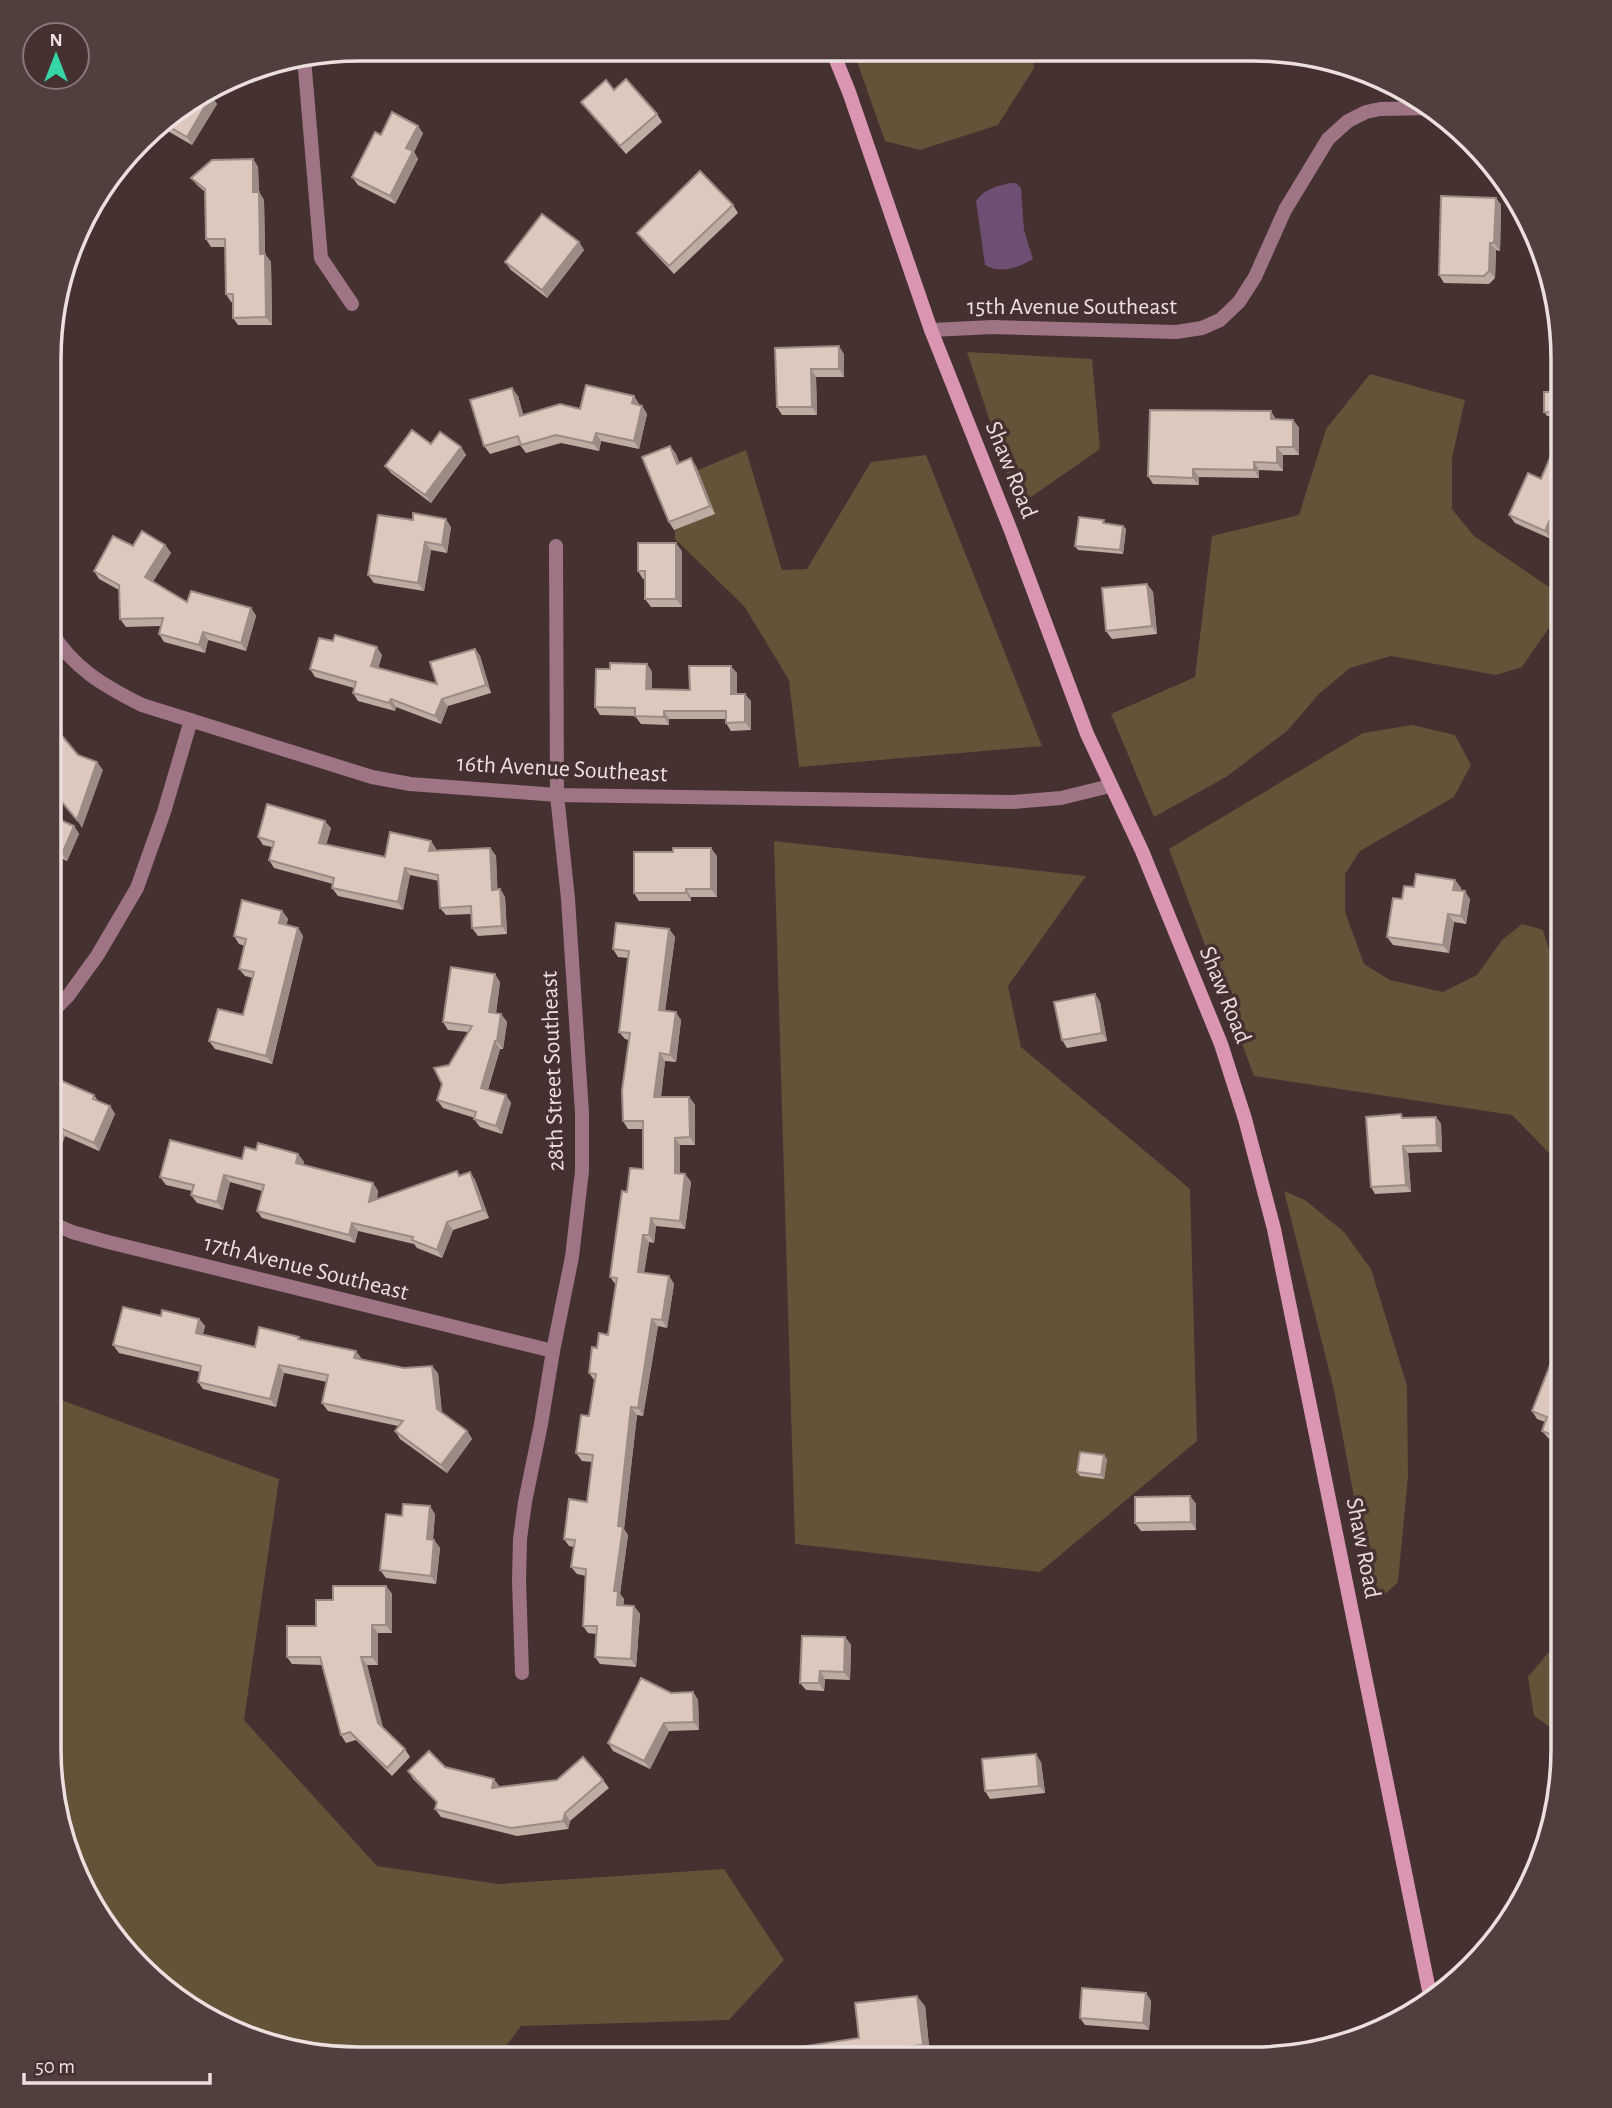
<svg xmlns="http://www.w3.org/2000/svg" width="1612" height="2108" viewBox="0 0 1612 2108" font-family="'Alegreya Sans',sans-serif">
  <style>
    .green { fill: #625339 }
    .water { fill: #6f4e73 }
    .lines { fill: none; stroke-linecap: round; stroke-linejoin: round }
    .minor { stroke: #9f7485; stroke-width: 14 }
    .secondary { stroke: #d995b2; stroke-width: 14 }
    .wall { fill: #bdaca2 }
    .shaded-wall { fill: #9a8c84 }
    .building { fill: #dcc8bc; stroke: #9a8c84; stroke-width: 2 }
    .labels { text-anchor: middle; dominant-baseline: central; stroke-width: 7; stroke-linejoin: round; paint-order: stroke }
    .street-label { font-size: 24px; fill: #ece0df; stroke: #443130 }
    .rim { fill: none; stroke: #ece0df; stroke-width: 3.5 }
  </style>
  <rect width="100%" height="100%" fill="#443130"/>
  <g class="green">
    <path d="M853 50 1032 51 1034 68 998 125 920 150 885 141Z"/>
    <path d="M967 352 1092 359 1100 449 1018 506Z"/>
    <path d="M1370 374 1465 400 1452 458V509L1474 536 1549 587 1562 609 1522 667 1496 675 1391 656 1350 668 1319 694 1287 731 1226 777 1154 817 1111 714 1195 677 1212 536 1299 515 1326 429Z"/>
    <path d="M746 450 782 570 807 569 871 462 926 455 1042 746 799 767 789 680 744 606 675 539 674 480Z"/>
    <path d="M1412 725 1455 735 1471 765 1454 797 1360 851 1345 874V912L1364 964 1390 980 1443 992 1477 975 1502 940 1522 924 1543 930 1563 994V1167L1512 1115 1254 1076 1169 849 1363 733Z"/>
    <path d="M774 841 1086 876 1008 986 1021 1047 1190 1189 1197 1441 1040 1572 795 1544Z"/>
    <path d="M1284 1191 1305 1200 1344 1232 1371 1269 1407 1386 1408 1476 1398 1582 1382 1597 1370 1583 1334 1390Z"/>
    <path d="M50 1396 279 1479 244 1720 377 1866 498 1884 724 1869 784 1960 729 2020 521 2026 498 2057 319 2056 187 2007 126 1954 81 1886 49 1749Z"/>
    <path d="M1562 1636V1735L1534 1716 1528 1677Z"/>
  </g>
  <path class="water" d="M1010 183H1016L1021 188 1024 230 1033 259C1018 268 1001 274 985 265L976 201C984 189 997 186 1010 183Z"/>
  <g class="lines">
    <g class="minor">
      <path d="M304 58 321 258 352 304"/>
      <path d="M931 330 993 327 1176 332 1202 328 1220 320 1239 302 1255 277 1285 210 1328 139 1348 121 1366 112 1380 109 1433 108"/>
      <path d="M51 631C72 668 106 687 142 705L372 777 410 784 557 795 1012 802 1061 798 1110 786"/>
      <path d="M50 1014 68 996 97 956 137 888 164 812 191 720"/>
      <path d="M50 1222 72 1232 108 1242 553 1351"/>
      <path d="M522 1673 519 1581 520 1539 525 1502 541 1424 553 1351 572 1257 582 1171V1113L568 899 557 795 556 546"/>
    </g>
    <path class="secondary" d="M832 50 849 92 931 330 1011 531 1087 734 1142 851 1221 1044 1245 1119 1274 1229 1431 2000"/>
  </g>
  <g class="wall">
    <path d="M614 90 657 114 662 122 626 154 587 109 581 102Z"/>
    <path d="M209 94 217 104 192 145 159 126 158 124Z"/>
    <path d="M423 133 414 152 418 159 395 204 358 185 352 177 381 135Z"/>
    <path d="M253 159 258 167 259 192 264 200 265 254 271 262 272 325H238L233 318V302H231L226 294 225 247H211L206 239 205 192 197 185 191 178Z"/>
    <path d="M1496 198 1501 205 1500 251 1496 250 1495 278 1489 284 1444 283 1439 275Z"/>
    <path d="M733 205 738 213 674 274 643 241 637 233Z"/>
    <path d="M579 242 584 250 547 298 511 270 505 262Z"/>
    <path d="M775 348 844 354V377H816L817 415H782L777 407Z"/>
    <path d="M1563 392V416H1547L1544 412Z"/>
    <path d="M518 396 523 415 580 409 634 396 639 404V405L642 406 647 414 639 449 601 441 599 451 561 443 526 453 520 445 490 454 484 446Z"/>
    <path d="M1276 420H1293L1299 428V455H1283V471L1259 470V478L1199 477V485L1153 484 1148 476Z"/>
    <path d="M1563 441V511L1551 539 1515 523 1509 515 1541 479Z"/>
    <path d="M431 444 461 447 466 455 431 503 391 473 385 466Z"/>
    <path d="M670 446 676 454 679 463 696 466 715 514 674 530 669 522Z"/>
    <path d="M1106 523 1123 526 1126 529 1123 554 1078 550 1075 546Z"/>
    <path d="M451 527 447 553 431 550 424 591 374 583 368 575Z"/>
    <path d="M165 545 171 553 153 581 187 602 251 608 256 616 246 651 208 640 205 653 164 642 159 634 161 626 126 627 120 619 119 590 99 579 94 571 133 546Z"/>
    <path d="M682 551V607H651L645 599V579H643L638 571Z"/>
    <path d="M1147 584 1153 592 1157 634 1112 639 1106 631Z"/>
    <path d="M475 649 480 656 491 693 448 706 441 724 396 707 395 711 358 701 353 693 354 688 315 677 310 669 382 655 378 668 437 684Z"/>
    <path d="M647 664 652 672V690H690L737 673V694L751 701V730L731 731 726 723V719H669V725L641 724 635 716 600 715 595 707 610 669Z"/>
    <path d="M51 816 74 826 79 834 67 861 51 854Z"/>
    <path d="M331 828 326 844 385 857 431 841 436 849V850L490 848 496 856 497 890 500 889 505 897 507 934 478 936 472 928V914L446 915 440 908 439 881 410 875 403 910 338 896 332 888 333 884 274 868 269 860 272 847 263 845 258 837Z"/>
    <path d="M717 856V897H691V901H639L634 893Z"/>
    <path d="M1455 880 1461 888 1460 891 1470 899 1466 924 1454 922 1449 953 1393 945 1387 937 1402 899 1414 887Z"/>
    <path d="M282 911 288 919 286 925 298 928 303 936 272 1064 215 1049 209 1041 243 1015 253 978 245 976 239 969 245 946 239 944 234 936Z"/>
    <path d="M669 929 675 937 665 1011 681 1020 676 1062 665 1061 661 1097H689L695 1105V1145H680V1174H685L691 1182 685 1229 656 1226 654 1243 649 1242 644 1273 669 1276 674 1284 667 1328 658 1326 643 1416 637 1415 624 1529 628 1535 620 1594 624 1599 623 1606H634L640 1614 636 1667 600 1664 595 1657 596 1634 588 1633 583 1626 586 1576 577 1574 571 1567 574 1547 569 1546 564 1539 587 1502 592 1462 582 1461 576 1453 589 1416 594 1380 589 1373 597 1348 608 1335 616 1285 610 1277 627 1192 643 1169V1129H628L623 1121 629 1040 625 1039 619 1032 628 958 618 957 613 949Z"/>
    <path d="M500 982 496 1013 501 1014 507 1022 503 1049H500L488 1090 506 1095 511 1103 502 1134 480 1127 474 1119 475 1118 443 1108 437 1100 468 1032 448 1030 443 1022Z"/>
    <path d="M1095 994 1100 1002 1107 1041 1067 1048 1062 1040Z"/>
    <path d="M50 1089 94 1095 98 1101 110 1106 115 1114 99 1151 65 1136 59 1152 50 1148Z"/>
    <path d="M1436 1117 1441 1124 1442 1152 1408 1153 1411 1192 1375 1194 1371 1187 1404 1118Z"/>
    <path d="M256 1150 298 1154 304 1162 303 1165 373 1183 378 1191 377 1199 457 1171 460 1176 470 1172 475 1180 489 1218 453 1230 442 1258 417 1248 414 1244 358 1231 355 1243 262 1218 257 1211 262 1191 230 1182 223 1210 197 1203 191 1195 192 1191 166 1185 160 1177 242 1159Z"/>
    <path d="M161 1316 199 1319 205 1326 203 1334 255 1347 301 1340 361 1360 404 1368 438 1373 442 1413 467 1431 472 1439 447 1473 400 1439 395 1431 398 1426 328 1411 322 1403 327 1382 284 1373 276 1407 203 1389 198 1382 200 1372 119 1353 113 1345Z"/>
    <path d="M1563 1358 1562 1444 1548 1438 1542 1431 1545 1422 1537 1419 1532 1411Z"/>
    <path d="M1107 1459 1104 1479 1080 1476 1077 1472Z"/>
    <path d="M1190 1496 1196 1504V1530L1141 1531 1135 1523Z"/>
    <path d="M435 1514 433 1540H434L440 1548 436 1584 386 1578 380 1570 402 1516Z"/>
    <path d="M386 1586 392 1594V1633H378V1665H367L383 1728 405 1749 410 1757 392 1776 356 1740 346 1743 341 1735 322 1665 292 1664 287 1657 316 1626 333 1600Z"/>
    <path d="M845 1637 851 1645 850 1680 825 1679 824 1691 806 1690 800 1683Z"/>
    <path d="M693 1692 698 1700 699 1730 669 1731 650 1769 613 1751 608 1743Z"/>
    <path d="M1041 1762 1045 1793 990 1799 985 1791Z"/>
    <path d="M445 1767 499 1787 603 1780 609 1788 570 1821 568 1829 517 1836 441 1817 435 1809 437 1803 413 1779 408 1771Z"/>
    <path d="M1146 1993 1151 2001 1149 2030 1085 2025 1080 2018Z"/>
    <path d="M925 2006 930 2056 910 2058H794L859 2038Z"/>
  </g>
  <g class="shaded-wall">
    <path d="M211 96 217 104 192 145 187 137Z"/>
    <path d="M418 126 423 133 414 152 418 159 395 204 390 196 406 148Z"/>
    <path d="M253 159 258 167 259 200 253 192Z"/>
    <path d="M259 192 264 200 265 254 271 262 272 325 266 317 260 254Z"/>
    <path d="M1496 198 1501 205 1500 251 1494 243Z"/>
    <path d="M579 242 584 250 547 298 542 290Z"/>
    <path d="M1490 243 1496 250 1495 278 1489 271Z"/>
    <path d="M839 346 844 354V377L839 369Z"/>
    <path d="M811 369 816 377 817 415 812 407Z"/>
    <path d="M512 388 518 396 526 424 520 416Z"/>
    <path d="M634 396 639 404 638 411 632 403Z"/>
    <path d="M642 406 647 414 639 449 634 441Z"/>
    <path d="M1271 411 1276 419V427L1271 419Z"/>
    <path d="M1293 420 1299 428V455L1293 447Z"/>
    <path d="M596 433 601 441 599 451 593 443Z"/>
    <path d="M670 446 676 454 683 471 677 464Z"/>
    <path d="M461 447 466 455 431 503 425 495Z"/>
    <path d="M1277 447 1283 455V471L1277 463Z"/>
    <path d="M691 458 696 466 715 514 710 506Z"/>
    <path d="M1254 462 1259 470V478L1254 470Z"/>
    <path d="M1193 469 1199 477V485L1193 478Z"/>
    <path d="M1562 493 1563 494V511L1551 539 1545 531Z"/>
    <path d="M446 519 451 527 447 553 442 545Z"/>
    <path d="M1123 526 1126 529 1123 554 1120 550Z"/>
    <path d="M425 542 431 550 424 591 418 583Z"/>
    <path d="M676 543 682 551V607L676 599Z"/>
    <path d="M165 545 171 553 151 585 145 577Z"/>
    <path d="M1147 584 1153 592 1157 634 1152 626Z"/>
    <path d="M251 608 256 616 246 651 241 643Z"/>
    <path d="M203 632 208 640 205 653 199 645Z"/>
    <path d="M377 647 382 655 377 673 371 666Z"/>
    <path d="M475 649 480 656 491 693 486 685Z"/>
    <path d="M647 664 652 672V697L646 689Z"/>
    <path d="M731 666 737 673V701L731 694Z"/>
    <path d="M745 694 751 701V730L745 722Z"/>
    <path d="M391 699 396 707 395 711 389 703Z"/>
    <path d="M442 699 448 706 441 724 435 716Z"/>
    <path d="M664 711 669 719V725L664 717Z"/>
    <path d="M97 762 103 770 82 828 77 820Z"/>
    <path d="M325 821 331 828 325 850 319 843Z"/>
    <path d="M74 826 79 834 67 861 62 854Z"/>
    <path d="M431 841 436 849 434 858 429 851Z"/>
    <path d="M490 848 496 856 498 898 492 890Z"/>
    <path d="M711 848 717 856V897L711 889Z"/>
    <path d="M405 868 410 875 403 910 398 902Z"/>
    <path d="M1455 880 1461 888 1459 898 1453 890Z"/>
    <path d="M500 889 505 897 507 934 502 926Z"/>
    <path d="M686 889 691 897V901L686 893Z"/>
    <path d="M1465 891 1470 899 1466 924 1461 916Z"/>
    <path d="M282 911 288 919 285 931 279 923Z"/>
    <path d="M1448 914 1454 922 1449 953 1443 945Z"/>
    <path d="M298 928 303 936 272 1064 266 1056Z"/>
    <path d="M669 929 675 937 664 1018 659 1010Z"/>
    <path d="M495 974 500 982 495 1020 489 1012Z"/>
    <path d="M1095 994 1100 1002 1107 1041 1102 1033Z"/>
    <path d="M676 1012 681 1020 676 1062 670 1055Z"/>
    <path d="M501 1014 507 1022 503 1049 497 1041Z"/>
    <path d="M495 1041 500 1049 486 1095 481 1088Z"/>
    <path d="M660 1053 665 1061 660 1105 654 1097Z"/>
    <path d="M506 1095 511 1103 502 1134 496 1126Z"/>
    <path d="M689 1097 695 1105V1145L690 1137Z"/>
    <path d="M110 1106 115 1114 99 1151 94 1143Z"/>
    <path d="M1436 1117 1441 1124 1442 1152 1437 1145Z"/>
    <path d="M60 1128 65 1136 59 1152 53 1144Z"/>
    <path d="M675 1138 680 1145V1181L675 1173Z"/>
    <path d="M1403 1146 1408 1153 1411 1192 1406 1185Z"/>
    <path d="M298 1154 304 1162 301 1171 296 1163Z"/>
    <path d="M470 1172 475 1180 489 1218 483 1210Z"/>
    <path d="M685 1174 691 1182 685 1229 680 1221Z"/>
    <path d="M224 1175 230 1182 223 1210 217 1202Z"/>
    <path d="M373 1183 378 1191 374 1210 369 1202Z"/>
    <path d="M651 1218 656 1226 654 1243 649 1235Z"/>
    <path d="M447 1222 453 1230 442 1258 437 1250Z"/>
    <path d="M352 1223 358 1231 355 1243 349 1235Z"/>
    <path d="M643 1235 649 1242 643 1279 638 1272Z"/>
    <path d="M669 1276 674 1284 667 1328 662 1320Z"/>
    <path d="M199 1319 205 1326 201 1340 196 1333Z"/>
    <path d="M652 1319 658 1326 643 1416 638 1408Z"/>
    <path d="M356 1351 362 1359 360 1366 354 1358Z"/>
    <path d="M279 1365 284 1373 276 1407 270 1399Z"/>
    <path d="M432 1366 438 1373 442 1417 437 1409Z"/>
    <path d="M631 1407 637 1415 624 1529 628 1535 620 1594 624 1599 623 1613 617 1605 614 1591 618 1526Z"/>
    <path d="M467 1431 472 1439 447 1473 441 1465Z"/>
    <path d="M1104 1455 1107 1459 1104 1479 1101 1475Z"/>
    <path d="M1190 1496 1196 1504V1530L1191 1522Z"/>
    <path d="M430 1506 435 1514 432 1547 427 1539Z"/>
    <path d="M434 1540 440 1548 436 1584 431 1576Z"/>
    <path d="M386 1586 392 1594V1633L386 1625Z"/>
    <path d="M634 1606 640 1614 636 1667 631 1659Z"/>
    <path d="M372 1625 378 1633V1665L372 1657Z"/>
    <path d="M845 1637 851 1645 850 1680 844 1672Z"/>
    <path d="M361 1657 367 1665 384 1731 378 1723Z"/>
    <path d="M820 1671 825 1679 824 1691 819 1683Z"/>
    <path d="M693 1692 698 1700 699 1730 694 1722Z"/>
    <path d="M664 1723 669 1731 650 1769 644 1761Z"/>
    <path d="M1036 1754 1041 1762 1045 1793 1039 1786Z"/>
    <path d="M494 1779 500 1787 492 1788Z"/>
    <path d="M565 1813 570 1821 568 1829 563 1821Z"/>
    <path d="M1146 1993 1151 2001 1149 2030 1143 2023Z"/>
    <path d="M917 1996 925 2006 930 2056 923 2045Z"/>
    <path d="M895 2048 902 2058H896Z"/>
  </g>
  <g class="building">
    <path d="M626 79 657 114 620 146 581 102 606 80 614 90Z"/>
    <path d="M209 94 211 96 187 137 161 122Z"/>
    <path d="M392 112 418 126 406 148 413 151 390 196 352 177 375 132 381 135Z"/>
    <path d="M253 159V192H259L260 254H265L266 317 233 318V294H226L225 239H206L205 189 191 178 212 160Z"/>
    <path d="M700 171 733 205 669 266 637 233Z"/>
    <path d="M1441 196 1496 198 1494 243H1490L1489 271 1484 276 1439 275Z"/>
    <path d="M542 214 579 242 542 290 505 262Z"/>
    <path d="M839 346V369H811L812 407H777L775 348Z"/>
    <path d="M586 385 634 396 632 403 642 406 634 441 596 433 593 443 556 435 521 445 518 436 484 446 470 400 512 388 520 416 560 404 580 409Z"/>
    <path d="M1544 392H1563V413L1544 412Z"/>
    <path d="M1150 410 1271 411V419L1293 420V447H1277V463L1254 462V470L1193 469V478L1148 476Z"/>
    <path d="M412 430 431 444 440 432 461 447 425 495 385 466Z"/>
    <path d="M1558 439 1563 441V493H1562L1545 531 1509 515 1528 473 1541 479Z"/>
    <path d="M670 446 677 464 691 458 710 506 669 522 642 457Z"/>
    <path d="M413 513 446 519 442 545 425 542 418 583 368 575 378 515 413 520Z"/>
    <path d="M1079 517 1104 520 1103 523 1123 526 1120 550 1075 546Z"/>
    <path d="M142 531 165 545 145 577 187 602 191 591 251 608 241 643 203 632 199 645 159 634 163 618 120 619 119 585 94 571 113 536 133 546Z"/>
    <path d="M638 543H676V599H645V571H638Z"/>
    <path d="M1147 584 1152 626 1106 631 1102 588Z"/>
    <path d="M335 635 377 647 371 666 437 684 430 662 475 649 486 685 442 699 435 716 391 699 389 703 353 693 356 682 310 669 319 638 333 641Z"/>
    <path d="M610 663 647 664 646 689 690 690 689 666H731V694H745V722L726 723V711H664V717L635 716V708L595 707 596 669H610Z"/>
    <path d="M51 723 78 755 97 762 77 820 51 789Z"/>
    <path d="M267 804 325 821 319 843 385 857 390 832 431 841 429 851 490 848 492 890 500 889 502 926 472 928 471 906 440 908 438 875 405 868 398 902 332 888 334 878 269 860 274 842 258 837Z"/>
    <path d="M51 816 74 826 62 854 51 849Z"/>
    <path d="M673 848H711V889H686V893H634V852H673Z"/>
    <path d="M1416 874 1455 880 1453 890 1465 891 1461 916 1448 914 1443 945 1387 937 1393 898 1402 899 1404 886 1414 887Z"/>
    <path d="M242 900 282 911 279 923 298 928 266 1056 209 1041 218 1009 243 1015 254 972 239 969 246 939 234 936Z"/>
    <path d="M616 923 669 929 659 1010 676 1012 670 1055 660 1053 654 1097H689L690 1137 675 1138V1173L685 1174 680 1221 651 1218 649 1235H643L638 1272 669 1276 662 1320 652 1319 638 1408 631 1407 618 1526 623 1527 614 1591H618L617 1605 634 1606 631 1659 595 1657 597 1626H583L586 1569 571 1567 575 1540 564 1539 569 1499 587 1502 593 1455 576 1453 581 1415 589 1416 596 1374 589 1373 592 1347 597 1348 599 1333 608 1335 617 1278 610 1277 622 1191 627 1192 630 1168 643 1169V1121H623L622 1090 630 1033 619 1032 629 951 613 949Z"/>
    <path d="M451 967 495 974 489 1012 501 1014 497 1041H495L481 1088 506 1095 496 1126 474 1119 476 1112 437 1100 442 1084 434 1068 449 1065 472 1026 443 1022Z"/>
    <path d="M1095 994 1102 1033 1062 1040 1054 1002Z"/>
    <path d="M55 1078 94 1095 93 1099 110 1106 94 1143 60 1128 53 1144 50 1142V1089Z"/>
    <path d="M1401 1114 1402 1118 1436 1117 1437 1145 1403 1146 1406 1185 1371 1187 1366 1117Z"/>
    <path d="M170 1140 242 1159 245 1147 256 1150 258 1143 298 1154 296 1163 373 1183 369 1202 457 1171 459 1176 470 1172 483 1210 447 1222 437 1250 412 1240 413 1237 352 1223 349 1235 257 1211 264 1185 224 1175 217 1202 191 1195 194 1185 160 1177Z"/>
    <path d="M123 1307 161 1316 162 1310 199 1319 196 1333 255 1347 259 1327 299 1337 298 1339 356 1351 354 1358 404 1368 432 1366 437 1409 467 1431 441 1465 395 1431 403 1421 322 1403 328 1375 279 1365 270 1399 198 1382 201 1366 113 1345Z"/>
    <path d="M1554 1355 1563 1358 1562 1439 1542 1431 1547 1417 1532 1411Z"/>
    <path d="M1080 1452 1104 1455 1101 1475 1077 1472Z"/>
    <path d="M1190 1496 1191 1522 1135 1523V1497Z"/>
    <path d="M403 1504 430 1506 427 1539 434 1540 431 1576 380 1570 386 1514 402 1516Z"/>
    <path d="M333 1586H386V1625H372V1657H361L378 1723 405 1749 387 1768 350 1732 341 1735 320 1657H287V1626H316V1600H333Z"/>
    <path d="M802 1636 845 1637 844 1672 820 1671 819 1683H800Z"/>
    <path d="M641 1678 671 1693 693 1692 694 1722 664 1723 644 1761 608 1743Z"/>
    <path d="M429 1751 445 1767 494 1779 492 1788 557 1780 583 1757 603 1780 565 1813 563 1821 511 1828 435 1809 437 1802 408 1771Z"/>
    <path d="M1036 1754 1039 1786 985 1791 982 1759Z"/>
    <path d="M1082 1988 1146 1993 1143 2023 1080 2018Z"/>
    <path d="M917 1996 923 2045 895 2048 896 2058H794L793 2048 859 2038 855 2003Z"/>
  </g>
  <g class="labels">
    <g class="street-label">
      <text x="1072" y="307">15th Avenue Southeast</text>
      <text transform="translate(1011 470) rotate(68)">Shaw Road</text>
      <text transform="translate(562 769) rotate(3)">16th Avenue Southeast</text>
      <text transform="translate(1225 995) rotate(68)">Shaw Road</text>
      <text transform="translate(553 1071) rotate(-92)">28th Street Southeast</text>
      <text transform="translate(306 1268) rotate(14)">17th Avenue Southeast</text>
      <text transform="translate(1363 1548) rotate(79)">Shaw Road</text>
    </g>
  </g>
  <path d="M0 0H1612V2108H0ZM359 61H1253A298 298 0 0 1 1551 359V1749A298 298 0 0 1 1253 2047H359A298 298 0 0 1 61 1749V359A298 298 0 0 1 359 61Z" fill="#513f3e" fill-rule="evenodd"/>
  <path class="rim" d="M359 61H1253A298 298 0 0 1 1551 359V1749A298 298 0 0 1 1253 2047H359A298 298 0 0 1 61 1749V359A298 298 0 0 1 359 61Z"/>
  <g transform="translate(56 56)"><circle r="33" fill="#443130" stroke="#877776" stroke-width="2"/>
  <path d="M0-5L12 26L0 18L-12 26Z" fill="#37d4a6"/>
  <text y="-10" font-size="19" font-weight="bold" text-anchor="middle" fill="#ece0df">N</text>
  </g>
  <path d="M24 2073v10h186v-10" fill="none" stroke="#ece0df" stroke-width="3.5"/>
  <text x="35" y="2073" font-size="21" fill="#ece0df" stroke="#443130" stroke-width="5" paint-order="stroke">50 m</text>
</svg>
